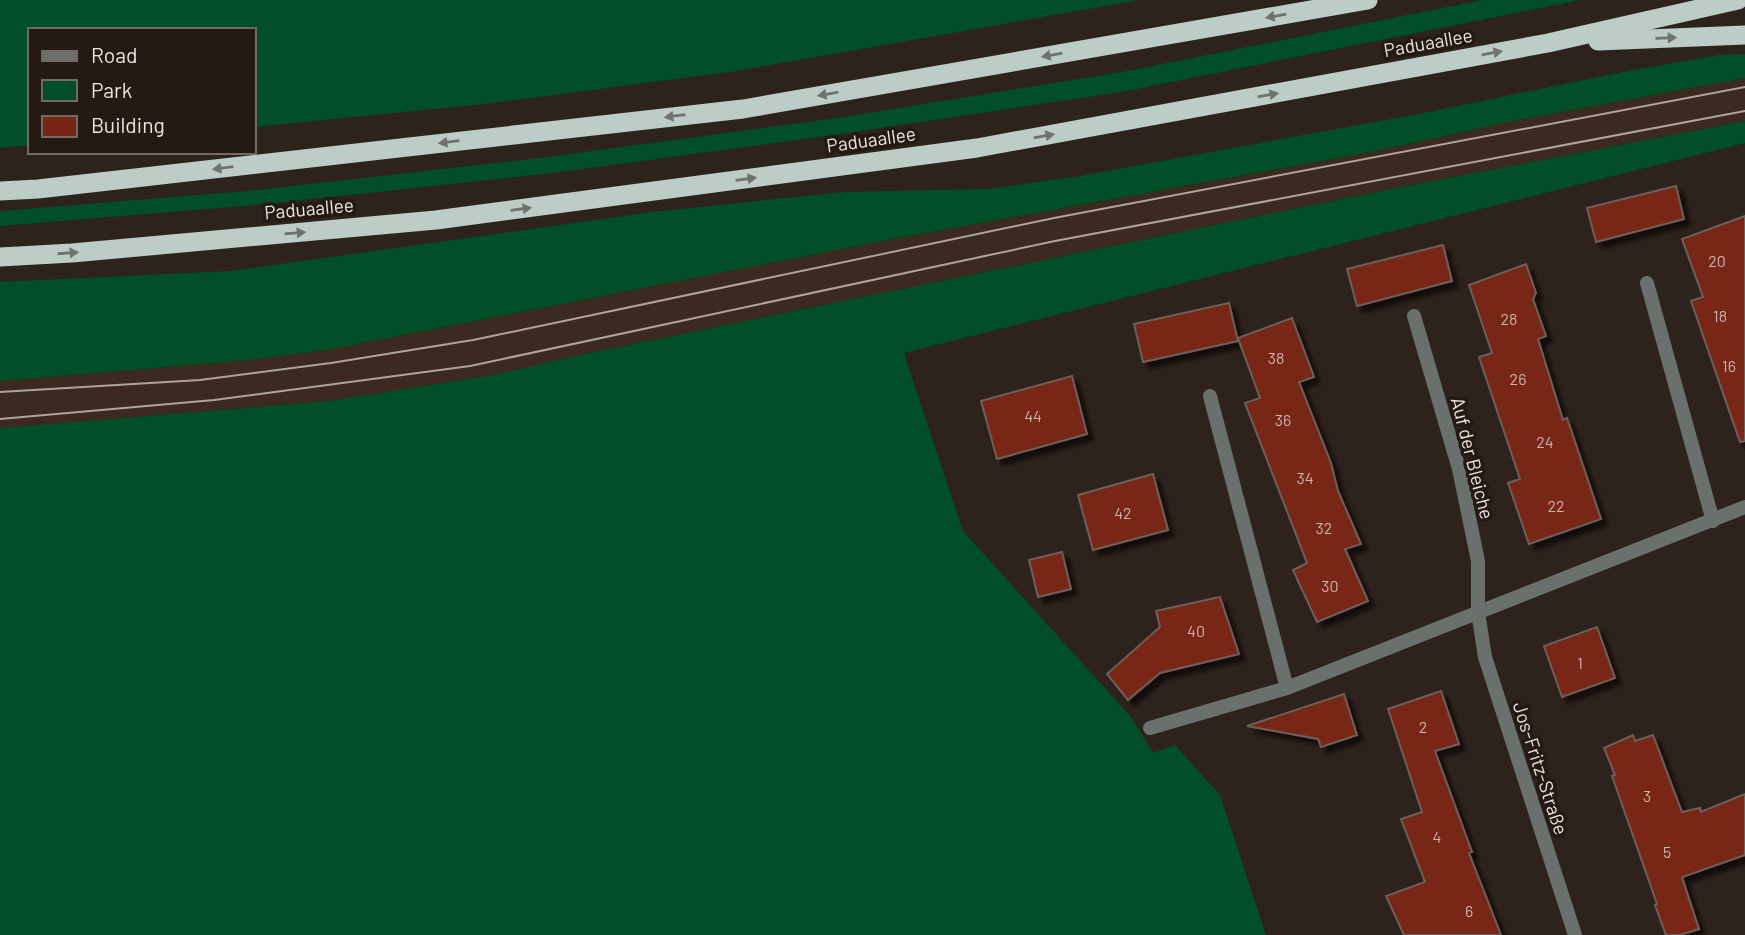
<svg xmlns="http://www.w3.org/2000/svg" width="1745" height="935" viewBox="0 0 1745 935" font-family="Barlow,sans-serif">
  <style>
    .built { fill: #3c2a21 }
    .green { fill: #014f29 }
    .building { fill: #782514; stroke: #6e5e5a; stroke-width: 2; filter: url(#shadow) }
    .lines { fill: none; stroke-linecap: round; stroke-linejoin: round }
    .service { stroke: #6a716d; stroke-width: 14 }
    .minor { stroke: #6a716d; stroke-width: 14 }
    .trunk { stroke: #bcccc6; stroke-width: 19 }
    .tram { stroke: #ada39f; stroke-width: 2 }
    .oneway { fill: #70726c }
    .labels { text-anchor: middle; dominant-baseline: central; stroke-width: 7; stroke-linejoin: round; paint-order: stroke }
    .number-label { font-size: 16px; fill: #cfb4ad }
    .street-label { font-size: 19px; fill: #ece4e0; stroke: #241913 }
  </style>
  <defs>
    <filter id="shadow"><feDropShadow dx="6" dy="6" stdDeviation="2" flood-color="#0009"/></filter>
  </defs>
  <rect width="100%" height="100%" fill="#2e221c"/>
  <path class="built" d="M1745 78V121L1386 190 589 353 494 375 330 401 0 428V381L249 360 327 350 888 240 1371 152 1518 120Z"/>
  <g class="green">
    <path d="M0 0H1140L737 71 485 104 254 127V30H30V145L0 148Z"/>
    <path d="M1482 0H1581L1122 92 834 135 553 173 256 205 0 226V211L258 190 555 156 837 118 1122 72Z"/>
    <path d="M1745 54V78L1518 120 1371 152 888 240 327 350 249 360 0 381V282L231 271 652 212 842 192 989 189 1079 176 1413 115 1628 71 1719 55Z"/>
    <path d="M1745 121V143L904 353 963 531 1132 718 1153 753 1175 745 1220 795 1266 935H0V428L330 401 493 375 589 353 1386 190Z"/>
  </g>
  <g class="building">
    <path d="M1676 186 1684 219 1596 242 1587 208Z"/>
    <path d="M1745 216V441L1740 442 1691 301 1703 297 1682 239Z"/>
    <path d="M1443 245 1452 281 1357 306 1347 269Z"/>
    <path d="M1526 264 1536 293 1533 299 1546 336 1538 339 1563 420 1567 418 1601 519 1529 544 1508 483 1520 479 1479 357 1492 353 1469 285Z"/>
    <path d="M1229 303 1238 341 1143 362 1134 324Z"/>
    <path d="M1292 318 1314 377 1299 382 1331 463 1338 491 1361 544 1345 549 1368 601 1317 622 1293 570 1307 563 1245 403 1260 398 1238 338Z"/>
    <path d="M1072 376 1087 434 997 459 981 401Z"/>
    <path d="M1153 474 1168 530 1093 550 1078 495Z"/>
    <path d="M1062 552 1071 589 1038 597 1029 560Z"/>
    <path d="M1220 597 1239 654 1160 673 1128 700 1107 674 1160 627 1156 611Z"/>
    <path d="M1597 627 1615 678 1562 697 1544 646Z"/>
    <path d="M1441 691 1459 744 1435 751 1472 852 1469 853 1501 935H1404L1386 896 1425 882 1401 819 1422 812 1388 709Z"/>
    <path d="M1344 694 1357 735 1321 747 1318 739 1247 726Z"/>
    <path d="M1633 735 1635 741 1653 735 1682 812 1700 808 1701 812 1745 794V855L1682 877 1699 929 1680 935H1666L1655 905 1657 904 1612 776 1615 775 1604 748Z"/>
  </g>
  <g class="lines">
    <g class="service">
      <path d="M1647 283 1713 521"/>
      <path d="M1414 316 1459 469 1478 561V612"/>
    </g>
    <g class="minor">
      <path d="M1210 396 1287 688"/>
      <path d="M1478 612 1485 657 1575 935"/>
      <path d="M1150 728 1287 688 1745 507"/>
    </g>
    <g class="trunk">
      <path d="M1598 41 1745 35"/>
      <path d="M0 191 38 189 743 109 1368 0"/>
      <path d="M0 257 72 253 436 220 977 148 1548 43 1738 0"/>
    </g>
    <g class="tram">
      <path d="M0 392 200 380 331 363 473 340 1054 218 1745 87"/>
      <path d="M0 419 214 400 470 366 1055 241 1745 111"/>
    </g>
  </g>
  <defs><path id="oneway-solid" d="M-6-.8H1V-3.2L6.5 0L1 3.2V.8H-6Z" transform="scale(1.75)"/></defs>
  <g class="oneway">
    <use href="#oneway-solid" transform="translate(1276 16) rotate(170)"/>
    <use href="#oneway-solid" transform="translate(1666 38) rotate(-2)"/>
    <use href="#oneway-solid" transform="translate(1492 53) rotate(-10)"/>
    <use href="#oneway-solid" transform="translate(1052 55) rotate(170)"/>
    <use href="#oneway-solid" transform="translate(828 94) rotate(170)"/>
    <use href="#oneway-solid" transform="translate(1268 95) rotate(-10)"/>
    <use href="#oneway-solid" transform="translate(675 116) rotate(173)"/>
    <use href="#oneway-solid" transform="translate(1044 136) rotate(-10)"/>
    <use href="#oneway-solid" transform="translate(449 142) rotate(173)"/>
    <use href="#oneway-solid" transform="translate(223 168) rotate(173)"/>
    <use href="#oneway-solid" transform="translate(746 179) rotate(-8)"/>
    <use href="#oneway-solid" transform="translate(521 209) rotate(-8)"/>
    <use href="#oneway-solid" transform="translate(295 233) rotate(-5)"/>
    <use href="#oneway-solid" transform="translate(68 253) rotate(-4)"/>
  </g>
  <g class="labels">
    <g class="number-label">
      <text x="1717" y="260">20</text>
      <text x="1720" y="315">18</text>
      <text x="1509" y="318">28</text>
      <text x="1276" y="357">38</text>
      <text x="1729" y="365">16</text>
      <text x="1518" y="378">26</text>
      <text x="1033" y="415">44</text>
      <text x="1283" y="419">36</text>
      <text x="1545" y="441">24</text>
      <text x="1305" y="477">34</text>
      <text x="1556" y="505">22</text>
      <text x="1123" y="512">42</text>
      <text x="1324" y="527">32</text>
      <text x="1330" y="585">30</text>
      <text x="1196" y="630">40</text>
      <text x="1580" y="662">1</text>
      <text x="1423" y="726">2</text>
      <text x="1647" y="795">3</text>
      <text x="1437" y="836">4</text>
      <text x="1667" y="851">5</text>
      <text x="1469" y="910">6</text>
    </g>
    <g class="street-label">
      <text transform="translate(1428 42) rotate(-10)">Paduaallee</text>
      <text transform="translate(871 139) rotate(-8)">Paduaallee</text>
      <text transform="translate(309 208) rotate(-5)">Paduaallee</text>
      <text transform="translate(1473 458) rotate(76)">Auf der Bleiche</text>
      <text transform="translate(1541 768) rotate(72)">Jos-Fritz-Straße</text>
    </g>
  </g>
  <rect x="28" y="28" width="228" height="126" fill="#241913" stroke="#746a65" stroke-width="2"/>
  <rect x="42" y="51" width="35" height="10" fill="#6a716d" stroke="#746a65" stroke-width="2"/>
  <text x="91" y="63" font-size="21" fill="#ece4e0">Road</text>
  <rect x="42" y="80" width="35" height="21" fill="#014f29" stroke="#746a65" stroke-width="2"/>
  <text x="91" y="98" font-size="21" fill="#ece4e0">Park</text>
  <rect x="42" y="116" width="35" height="21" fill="#782514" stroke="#746a65" stroke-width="2"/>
  <text x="91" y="133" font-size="21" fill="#ece4e0">Building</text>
</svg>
